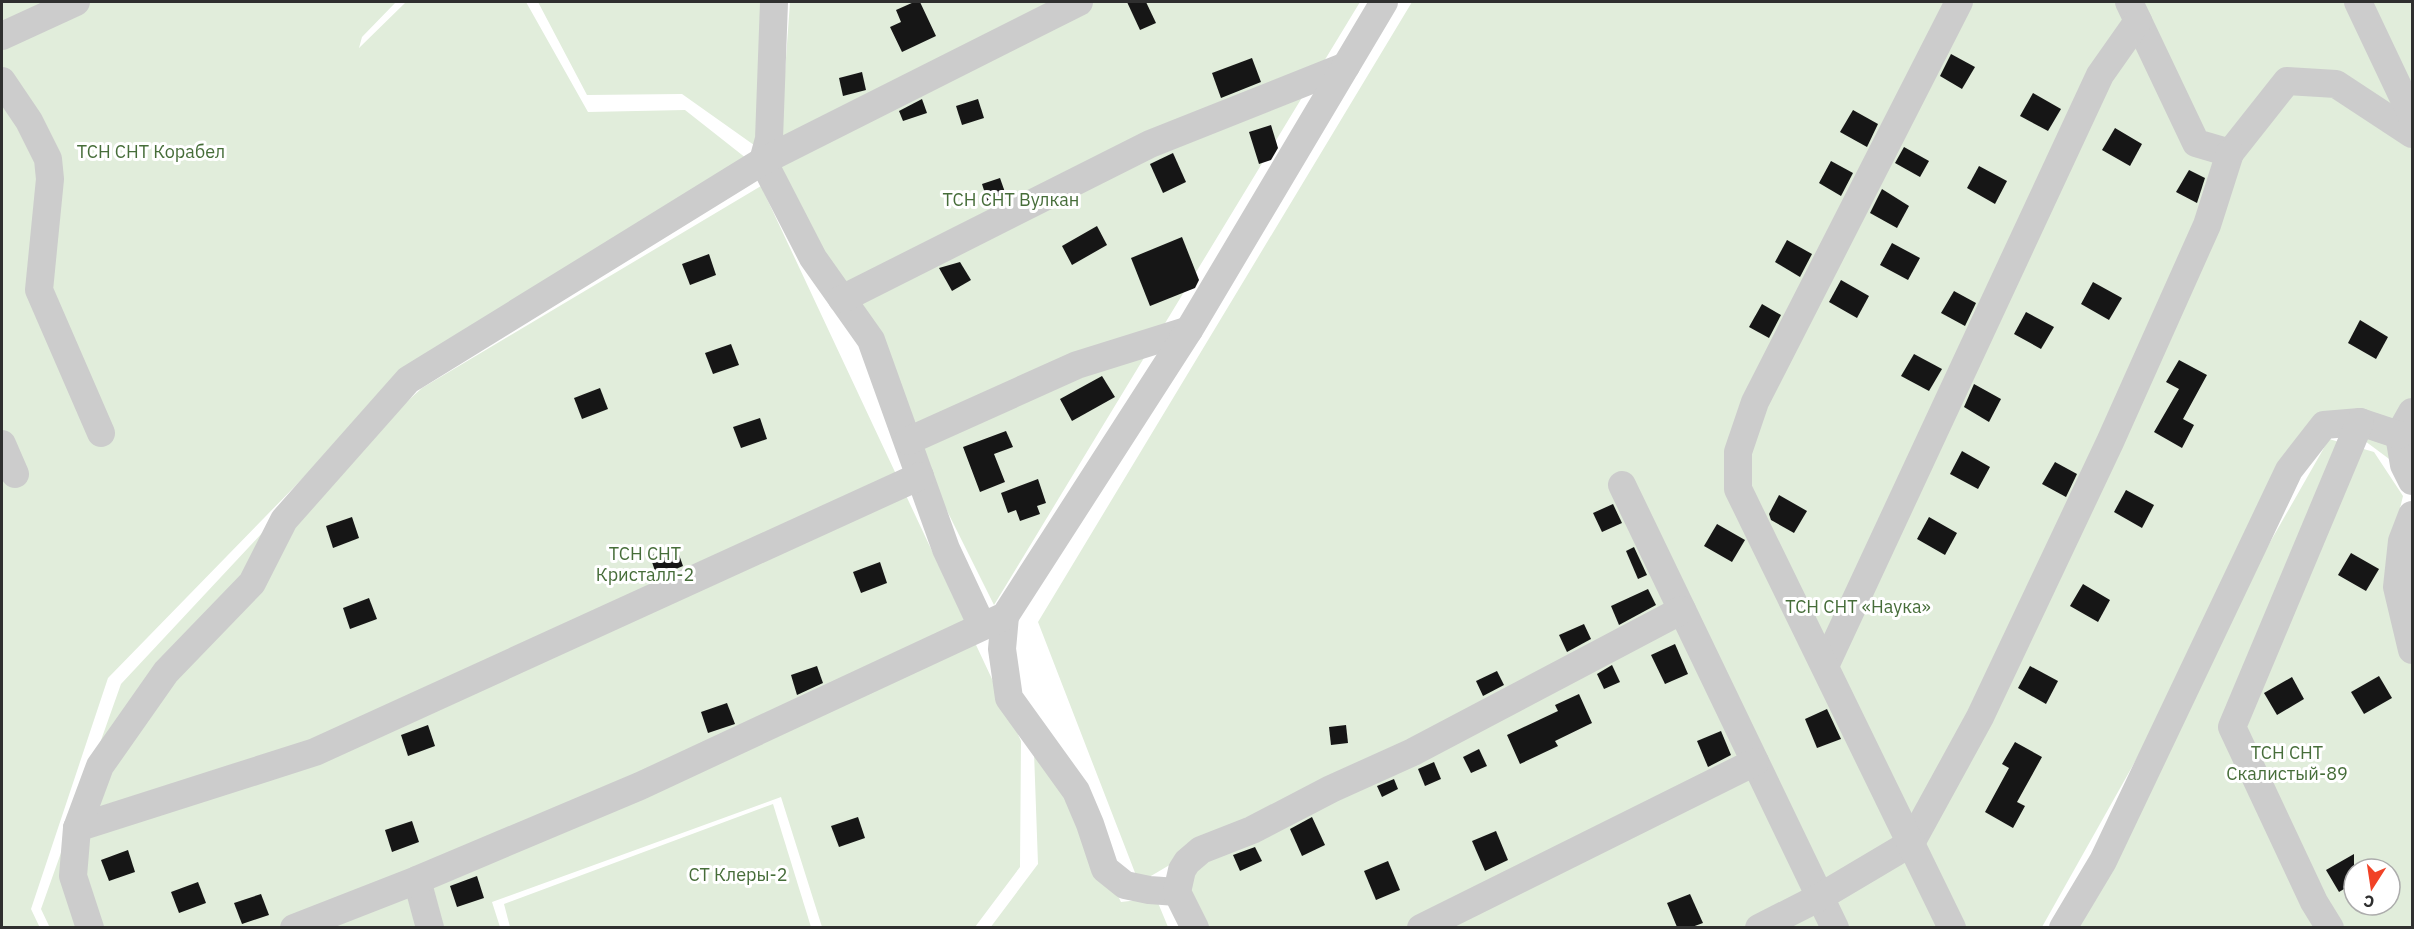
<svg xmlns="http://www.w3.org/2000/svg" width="2414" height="929" viewBox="0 0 2414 929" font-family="'IBM Plex Sans',sans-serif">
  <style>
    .green { fill: #e1eddb; fill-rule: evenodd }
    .building { fill: #161616 }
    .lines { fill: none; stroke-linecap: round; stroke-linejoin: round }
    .minor { stroke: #ccc; stroke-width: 28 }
    .labels { text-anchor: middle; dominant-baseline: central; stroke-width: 6; stroke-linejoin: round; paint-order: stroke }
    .park-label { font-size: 18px; fill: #466d39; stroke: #fff }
  </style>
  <rect width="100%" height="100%" fill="#fff"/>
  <g class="green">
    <path d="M2 2H49L2 23Z"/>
    <path d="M88 2H396L362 37 359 48 406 2H526L588 112 685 110 751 162 383 396 108 678 31 909 40 928 2 927V41Z"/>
    <path d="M538 2H783L784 86 790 2H1360L994 605 778 172 761 150 682 94 587 95Z"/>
    <path d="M1412 2H2412V476L2330 415 2042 927H1192L1190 853 1139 883 1038 622Z"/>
    <path d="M761 186 1021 741 1020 867 975 927H822L781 797 492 902 500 927 50 928 41 909 121 684 264 531 422 388Z"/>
    <path d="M2329 439 2374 452 2403 496 2386 566 2412 626V927L2050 928ZM2354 869H2390V905H2354Z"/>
    <path d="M1033 724 1121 902 1156 898 1168 927 990 928 1038 864Z"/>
    <path d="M773 804 811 927H510L504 904Z"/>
  </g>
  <g class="building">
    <path d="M914 2H920L936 36 902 52 890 27 901 22 896 10Z"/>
    <path d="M1127 2H1146L1156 23 1140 30Z"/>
    <path d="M1951 54 1975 67 1962 89 1940 76Z"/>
    <path d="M1252 58 1261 82 1221 98 1212 73Z"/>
    <path d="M862 72 866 90 843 96 839 78Z"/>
    <path d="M2033 93 2061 109 2048 131 2020 116Z"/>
    <path d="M922 99 927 113 903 121 899 111Z"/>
    <path d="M978 99 984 118 962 125 956 106Z"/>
    <path d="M1853 110 1878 124 1867 147 1840 132Z"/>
    <path d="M1271 125 1278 148 1271 160 1259 164 1249 132Z"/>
    <path d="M2115 128 2142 144 2130 166 2102 150Z"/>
    <path d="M1904 147 1929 161 1920 177 1895 163Z"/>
    <path d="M1173 153 1186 182 1163 193 1150 164Z"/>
    <path d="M1831 161 1853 173 1841 196 1819 183Z"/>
    <path d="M1979 166 2007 181 1995 204 1967 188Z"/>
    <path d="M2189 170 2205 178 2197 203 2176 192Z"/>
    <path d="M1000 178 1007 198 989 206 982 184Z"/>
    <path d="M1882 189 1909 206 1897 228 1870 213Z"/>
    <path d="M1097 226 1107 245 1072 265 1062 246Z"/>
    <path d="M1182 237 1199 280 1195 288 1150 306 1131 258Z"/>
    <path d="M1787 240 1812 254 1800 277 1775 262Z"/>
    <path d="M1892 243 1920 258 1908 280 1880 265Z"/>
    <path d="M709 254 716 275 690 285 682 264Z"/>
    <path d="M960 262 971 280 952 291 939 268Z"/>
    <path d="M1841 280 1869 296 1857 318 1829 302Z"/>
    <path d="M2093 282 2122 298 2109 320 2081 304Z"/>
    <path d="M1954 291 1976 303 1965 326 1941 313Z"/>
    <path d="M1762 304 1781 315 1769 338 1749 327Z"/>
    <path d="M2026 312 2054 327 2041 349 2014 334Z"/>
    <path d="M2360 320 2388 337 2376 359 2348 343Z"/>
    <path d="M731 344 739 365 713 374 705 353Z"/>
    <path d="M1914 354 1942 369 1929 391 1901 376Z"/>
    <path d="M2179 360 2207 375 2183 419 2194 425 2182 448 2154 432 2179 389 2166 382Z"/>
    <path d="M1102 376 1115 397 1072 421 1060 399Z"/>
    <path d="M1974 384 2001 399 1989 422 1964 407Z"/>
    <path d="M600 388 608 409 582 419 574 398Z"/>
    <path d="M760 418 767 439 741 448 733 427Z"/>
    <path d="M1006 431 1013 447 994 454 1005 482 980 492 963 447Z"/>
    <path d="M1962 451 1990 467 1978 489 1950 474Z"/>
    <path d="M2055 462 2077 474 2066 497 2042 484Z"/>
    <path d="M1038 479 1046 503 1037 506 1040 514 1020 521 1016 510 1008 513 1001 493Z"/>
    <path d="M2126 490 2154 505 2142 528 2114 512Z"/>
    <path d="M1779 495 1807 511 1794 533 1771 520 1769 514Z"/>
    <path d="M1613 504 1622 523 1602 532 1593 513Z"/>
    <path d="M352 517 359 538 333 548 326 526Z"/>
    <path d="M1929 517 1957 533 1945 555 1917 539Z"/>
    <path d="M1717 524 1745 540 1732 562 1704 546Z"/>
    <path d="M676 546 683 566 657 577 650 556Z"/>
    <path d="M1634 547 1647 575 1638 579 1626 551Z"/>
    <path d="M2351 553 2379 569 2366 591 2338 575Z"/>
    <path d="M880 562 887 583 861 593 853 572Z"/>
    <path d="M2083 584 2110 600 2098 622 2070 606Z"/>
    <path d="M1648 589 1656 605 1619 625 1611 606Z"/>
    <path d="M369 598 377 619 350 629 343 608Z"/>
    <path d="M1584 624 1591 639 1567 652 1559 635Z"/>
    <path d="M1675 644 1688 674 1665 684 1651 655Z"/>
    <path d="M1612 665 1620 682 1604 689 1597 674Z"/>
    <path d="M817 666 823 683 797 695 791 675Z"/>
    <path d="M2030 666 2058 681 2046 704 2018 688Z"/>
    <path d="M1497 671 1504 685 1483 696 1476 681Z"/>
    <path d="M2379 676 2392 698 2364 714 2351 692Z"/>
    <path d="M2292 677 2304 699 2277 715 2264 693Z"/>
    <path d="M1579 694 1592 723 1555 741 1558 746 1520 764 1507 735 1558 711 1555 705Z"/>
    <path d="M727 703 735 724 708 733 701 712Z"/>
    <path d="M1827 709 1841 739 1817 748 1805 719Z"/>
    <path d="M428 725 435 746 408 756 401 735Z"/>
    <path d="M1346 725 1348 743 1331 745 1329 727Z"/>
    <path d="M1721 731 1731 755 1708 767 1697 741Z"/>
    <path d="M2015 742 2042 757 2017 802 2025 806 2013 828 1985 812 2009 768 2002 764Z"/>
    <path d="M1479 749 1487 766 1471 773 1463 757Z"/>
    <path d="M1434 762 1441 779 1425 786 1418 769Z"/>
    <path d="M1394 779 1398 789 1382 797 1377 786Z"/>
    <path d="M858 817 865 838 839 847 831 826Z"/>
    <path d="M1312 817 1325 845 1302 856 1290 829Z"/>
    <path d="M412 821 419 842 392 852 385 830Z"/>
    <path d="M1496 831 1508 860 1485 871 1472 841Z"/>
    <path d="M1255 847 1262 861 1240 871 1233 855Z"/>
    <path d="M128 850 135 872 109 881 101 860Z"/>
    <path d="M2354 854V883L2339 892 2326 870Z"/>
    <path d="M1388 861 1400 890 1376 900 1364 871Z"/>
    <path d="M477 876 484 898 457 907 450 886Z"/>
    <path d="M198 882 206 903 179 913 171 892Z"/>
    <path d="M261 894 269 915 242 924 234 903Z"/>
    <path d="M1690 894 1703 923 1692 927H1677L1667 903Z"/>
  </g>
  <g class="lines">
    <g class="minor">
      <path d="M774 2 769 139 763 161 813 258 871 340 946 549 982 626"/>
      <path d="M2129 2 2196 143 2230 153 2287 81 2336 84 2412 134"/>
      <path d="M2358 2 2412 116"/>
      <path d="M2 36 76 2"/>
      <path d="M2 81 29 121 48 159 50 179 39 290 101 433"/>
      <path d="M842 299 1150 144 1346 66"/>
      <path d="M2412 412 2399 435 2404 465 2412 481"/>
      <path d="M908 441 1077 365 1189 330"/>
      <path d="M2 444 15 474"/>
      <path d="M1622 485 1835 928"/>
      <path d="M2412 515 2402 541 2397 587 2412 650"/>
      <path d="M1005 616 1002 649 1009 698 1076 791 1090 824 1105 869 1125 885 1149 890 1177 892"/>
      <path d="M1825 666 2100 75 2138 21"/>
      <path d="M77 828 315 752 920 476"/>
      <path d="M417 880 430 928"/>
      <path d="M90 928 73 876 77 828 100 766 166 672 252 583 284 520 408 380 763 161 1079 2"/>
      <path d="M294 928 417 880 640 786 1005 616 1189 330 1384 2"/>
      <path d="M1195 928 1177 892 1182 870 1187 862 1201 850 1252 830 1331 789 1413 752 1682 610"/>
      <path d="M1421 928 1755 762"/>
      <path d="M1759 928 1820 897 1911 843 1980 717 2110 442 2207 225 2230 153"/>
      <path d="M1952 928 1738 489V452L1755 402 1959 2"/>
      <path d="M2063 928 2103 861 2289 470 2324 425 2360 422 2399 435"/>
      <path d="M2330 928 2314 902 2232 727 2360 422"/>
    </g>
  </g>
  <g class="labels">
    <g class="park-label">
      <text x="151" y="151">ТСН СНТ Корабел</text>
      <text x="1011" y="199">ТСН СНТ Вулкан</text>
      <text x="645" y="553">ТСН СНТ<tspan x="645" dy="21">Кристалл-2</tspan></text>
      <text x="1858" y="606">ТСН СНТ «Наука»</text>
      <text x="2287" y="752">ТСН СНТ<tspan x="2287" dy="21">Скалистый-89</tspan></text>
      <text x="738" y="874">СТ Клеры-2</text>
    </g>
  </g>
  <rect width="2414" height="929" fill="none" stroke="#2f2f2f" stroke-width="6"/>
  <g transform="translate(2372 887) rotate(192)"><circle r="28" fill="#ffffff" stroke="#acacac" stroke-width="1.5"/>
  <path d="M0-4.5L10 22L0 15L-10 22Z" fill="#f14226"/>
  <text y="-9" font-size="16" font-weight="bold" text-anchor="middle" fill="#2f2f2f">С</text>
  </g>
</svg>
